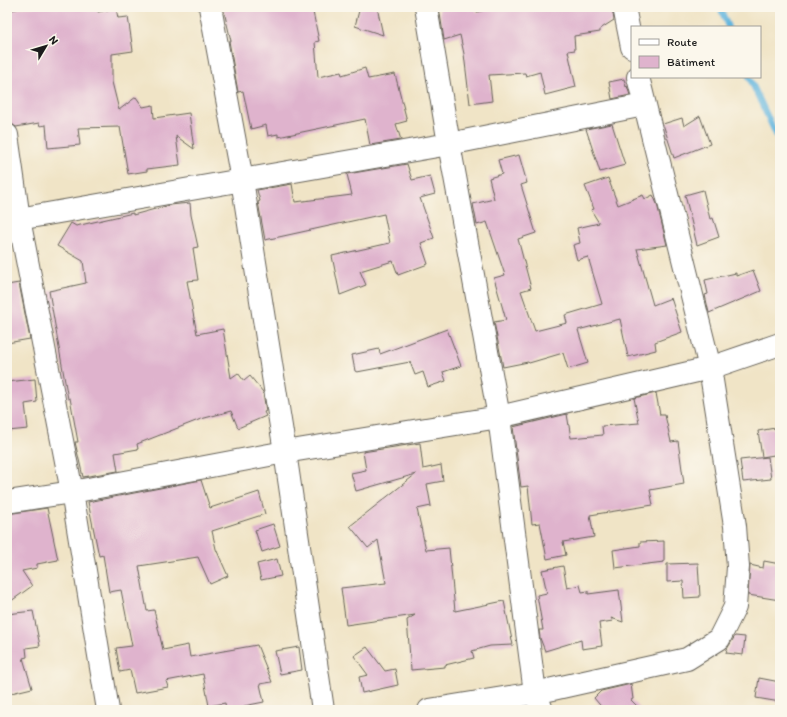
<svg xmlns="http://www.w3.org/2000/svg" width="787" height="717" viewBox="0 0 787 717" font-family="Itim,sans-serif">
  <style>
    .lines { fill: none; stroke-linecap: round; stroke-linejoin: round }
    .stream { stroke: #63b6de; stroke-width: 6 }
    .building { fill: #dfb3cd }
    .minor-casing { stroke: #666258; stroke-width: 24 }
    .minor { stroke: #fff; stroke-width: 22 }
  </style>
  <rect width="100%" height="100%" fill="#fbf7ec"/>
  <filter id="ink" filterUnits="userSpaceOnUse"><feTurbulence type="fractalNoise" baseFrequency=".025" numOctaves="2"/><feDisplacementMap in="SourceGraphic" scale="8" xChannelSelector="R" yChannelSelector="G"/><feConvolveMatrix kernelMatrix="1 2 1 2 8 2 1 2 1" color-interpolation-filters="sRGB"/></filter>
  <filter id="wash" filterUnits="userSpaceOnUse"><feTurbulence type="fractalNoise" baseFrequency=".012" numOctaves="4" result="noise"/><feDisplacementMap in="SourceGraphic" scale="16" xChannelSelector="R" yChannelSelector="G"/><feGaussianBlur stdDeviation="0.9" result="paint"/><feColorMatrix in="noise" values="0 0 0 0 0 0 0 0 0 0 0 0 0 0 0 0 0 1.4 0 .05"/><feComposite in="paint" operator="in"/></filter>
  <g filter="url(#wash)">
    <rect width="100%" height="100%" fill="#f0e4c6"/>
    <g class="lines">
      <g class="stream">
        <path d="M720 7 728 27"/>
        <path d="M749 77 780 143"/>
      </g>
    </g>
    <g id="blocks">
      <g class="building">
        <path d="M25 7H97L98 12 116 8 118 18 128 17 133 51 112 54V82L119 110 136 97 143 107 153 105 154 118 189 113 194 149 176 136 180 165 147 169V171L128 174 120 127 78 128 80 145 48 148 46 125 40 126 39 123 16 127 12 124 7 123V11Z"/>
        <path d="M223 7H312L319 41 315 42 318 77 341 72 342 75 365 68 368 79 395 74 407 121 396 124 401 140 370 145 365 119 278 137V134L268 136 266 125 251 129 243 91 238 92 229 41H231Z"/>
        <path d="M360 7H377L383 35 355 26Z"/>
        <path d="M439 7H475L477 12 497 7H612L614 20 600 29V32L574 36 575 50 568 51 576 87 545 95 540 72 526 76 525 73 489 75 492 101 470 104 464 54 460 35 444 40Z"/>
        <path d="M624 79 626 87 627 86 630 95 612 99 609 82Z"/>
        <path d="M700 116 710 144 674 158 663 124 682 118 684 126Z"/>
        <path d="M612 124 625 165 600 172 586 129Z"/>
        <path d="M519 155 527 183 521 185 536 233 518 239 531 288 521 291 535 331 567 323 565 315 602 304 588 257 577 260 573 245 580 243 577 228 599 223 591 210 594 209 585 186 608 178 618 205 643 195 645 199 653 195 657 204 667 245 637 249 653 305 671 298 682 332 655 342 656 350 628 357 620 319 578 330 588 363 568 369 563 353 529 363 528 362 503 367 494 322 506 320 494 278 505 275 487 222 477 225 473 204 494 199 489 178 502 174 498 160Z"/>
        <path d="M407 164 412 180 430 176 435 194 420 198 434 238 421 243 428 264 398 275 393 261 360 271 366 285 340 295 332 256 390 243 384 214 265 240 258 202 260 201 257 190 292 184 295 202 352 195 347 174Z"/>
        <path d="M703 190 710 219 713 218 719 237 697 245 685 195Z"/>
        <path d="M190 203 191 215 198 247 193 248 198 280 187 281 197 334 223 329 231 378 238 373 244 381 250 376 263 392 266 411 264 412 266 416 238 428 231 411 201 419 137 444 138 449 115 453 118 471 83 477 75 442H78L70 398 68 399 49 291 86 283 83 261 57 246 71 223 76 226 133 213V215L170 205Z"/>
        <path d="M753 270 761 291 709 313 705 295 708 294 705 280 736 273V276Z"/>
        <path d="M19 283 30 339 7 343V285Z"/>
        <path d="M447 329 461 366 443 372 446 381 428 387 423 372 415 375 410 362 357 372 355 371 352 355 379 349 380 354Z"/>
        <path d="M35 379 37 402 25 404 28 429 8 431 7 421V382Z"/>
        <path d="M656 393 660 415H665L671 442 678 441 684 484 650 490 653 505 590 515 594 537 563 542 566 555 547 559 540 523 532 524 528 486 521 487 513 427 567 414 571 438 603 435 602 426 639 423 634 398Z"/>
        <path d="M775 428 780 454 762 457 758 431Z"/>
        <path d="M420 443 423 469 441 465 443 481 427 484 431 506 417 509 426 550 449 548 455 611 504 601 513 645 490 646 472 651 474 658 445 665V667L411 670 407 620 415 615 346 625 341 588 386 583 378 540 368 548 350 526 416 474 356 491 351 473 366 470 363 452Z"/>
        <path d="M768 457 771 479 743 482 740 460Z"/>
        <path d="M201 480 210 508 259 492 265 514 212 531 216 549 228 576 210 584 198 557 139 566 147 611 154 610 163 650 188 645 190 657 257 645 272 682 260 684 264 702 244 706V710H226L225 703 209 706 203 674 166 681 168 687 135 693 130 670 120 672 116 648 132 646 121 590 109 592 103 555 99 556 88 502Z"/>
        <path d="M47 508 58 560 37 564V568L22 571 32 586 7 604V514Z"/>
        <path d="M273 524 280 546 262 552 255 530Z"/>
        <path d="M664 541V562L615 568 613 550 640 546V542Z"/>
        <path d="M277 559 281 576 261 580 257 564Z"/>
        <path d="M764 561 780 564V600L748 595 750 565 763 568Z"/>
        <path d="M698 563 700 597 684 598 683 581 667 582V564Z"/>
        <path d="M563 566 567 588 580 585 582 592 588 591V594L619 590 623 622 611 618 613 621 599 623 602 646 582 649 581 640 545 651 540 638 539 630H543L537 595 547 593 542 570Z"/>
        <path d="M33 611 40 646 26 648 27 657 23 658 32 688 7 694V614Z"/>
        <path d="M735 636 745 637 743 655 726 653 727 649Z"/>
        <path d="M299 647 302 670 280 674 275 651Z"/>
        <path d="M367 647 385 671 395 669 398 685 362 693 359 677 368 675 354 656Z"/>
        <path d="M759 678 780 682V702L756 698Z"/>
        <path d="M631 684 633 699 631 700 641 710H604L594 698 601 691Z"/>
      </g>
    </g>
  </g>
  <g filter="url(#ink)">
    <use href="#blocks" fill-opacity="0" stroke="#666258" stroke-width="1"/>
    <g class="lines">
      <g class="minor-casing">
        <g id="minor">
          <path d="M210 7 242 180 285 452 323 710"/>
          <path d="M426 7 449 144 499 417 535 693 542 710"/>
          <path d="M624 7 632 47"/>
          <path d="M7 135 19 219 72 492 108 710"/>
          <path d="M7 221 449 144 644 105"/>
          <path d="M7 502 72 492 285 452 499 417 710 368 780 344"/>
          <path d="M429 710 535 693 687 659 719 639 735 607 738 567 735 526 710 368 638 77"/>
        </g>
      </g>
      <use href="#minor" class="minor"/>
    </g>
  </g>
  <rect width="787" height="717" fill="none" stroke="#fbf7ec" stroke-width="24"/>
  <rect x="631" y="26" width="130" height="52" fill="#fbf7ec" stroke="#a29f99"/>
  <rect x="639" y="39" width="20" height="6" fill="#ffffff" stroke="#a29f99"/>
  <text x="667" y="46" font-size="12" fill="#1c1c1c">Route</text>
  <rect x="639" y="56" width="20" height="12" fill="#dfb3cd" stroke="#a29f99"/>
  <text x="667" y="66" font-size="12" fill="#1c1c1c">Bâtiment</text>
  <g transform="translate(46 46) rotate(52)" stroke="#fbf7ec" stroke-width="3" paint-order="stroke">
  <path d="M0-3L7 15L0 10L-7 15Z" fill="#1c1c1c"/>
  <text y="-6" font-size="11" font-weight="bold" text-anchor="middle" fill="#1c1c1c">N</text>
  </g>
</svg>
